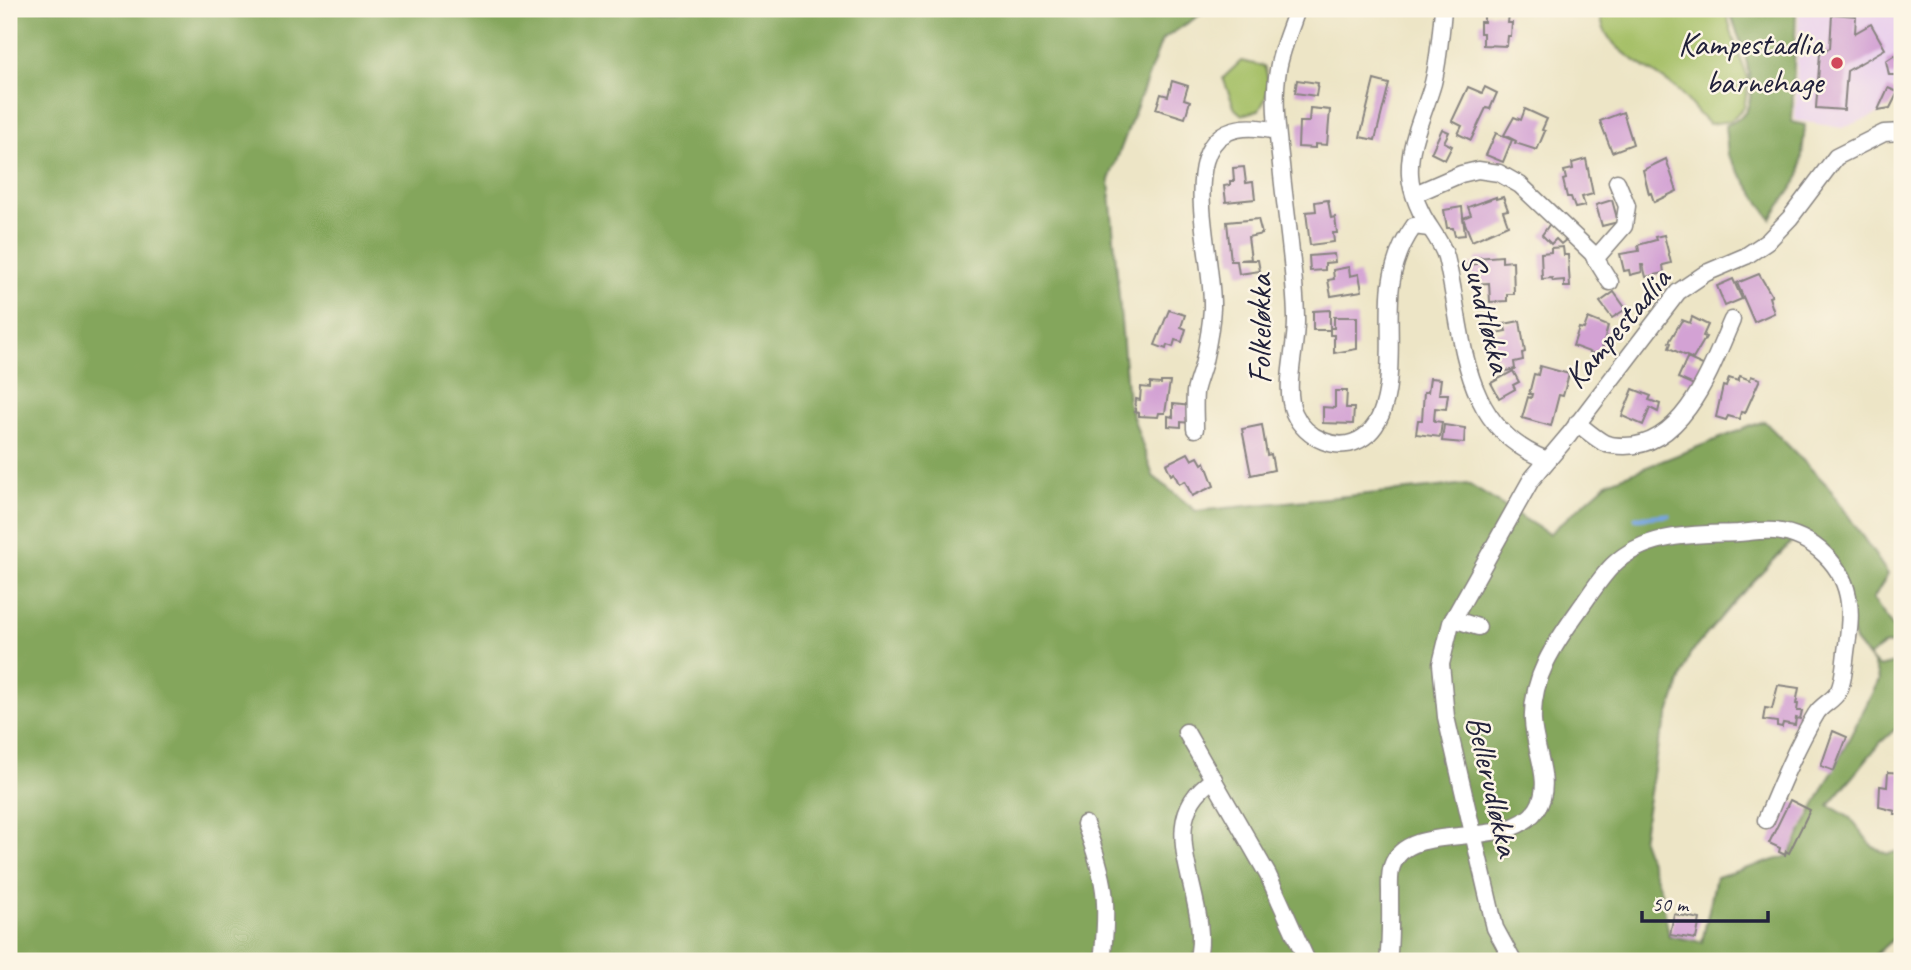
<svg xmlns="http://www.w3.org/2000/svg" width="1911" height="970" viewBox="0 0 1911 970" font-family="Caveat,sans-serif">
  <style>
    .built { fill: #ead1ed }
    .green { fill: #a6c067; stroke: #647151; stroke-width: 2 }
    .forest { fill: #84a65c; stroke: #53644c; stroke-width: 2; fill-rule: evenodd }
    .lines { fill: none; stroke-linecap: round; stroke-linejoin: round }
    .stream { stroke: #77a5e0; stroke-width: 5 }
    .building { fill: #d3a2d4 }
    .minor-casing { stroke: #888480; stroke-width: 19 }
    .minor { stroke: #fff; stroke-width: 16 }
    .poi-dot { fill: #d1495b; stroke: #fcf5e5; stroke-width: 2.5 }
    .labels { text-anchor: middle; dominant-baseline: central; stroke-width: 5; stroke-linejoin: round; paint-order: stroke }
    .poi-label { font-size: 33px; fill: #22223b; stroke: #fcf5e5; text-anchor: end }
    .street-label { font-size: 33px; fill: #22223b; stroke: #fcf5e5 }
  </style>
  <rect width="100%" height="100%" fill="#fcf5e5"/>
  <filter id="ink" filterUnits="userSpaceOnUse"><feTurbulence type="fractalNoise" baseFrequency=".0143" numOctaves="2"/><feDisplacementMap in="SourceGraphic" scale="14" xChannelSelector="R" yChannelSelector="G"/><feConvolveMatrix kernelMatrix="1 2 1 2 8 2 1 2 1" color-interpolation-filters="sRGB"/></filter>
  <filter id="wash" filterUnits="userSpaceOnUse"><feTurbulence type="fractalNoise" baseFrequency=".00686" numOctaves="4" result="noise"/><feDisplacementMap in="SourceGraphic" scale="28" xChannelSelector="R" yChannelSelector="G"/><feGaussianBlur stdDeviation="1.57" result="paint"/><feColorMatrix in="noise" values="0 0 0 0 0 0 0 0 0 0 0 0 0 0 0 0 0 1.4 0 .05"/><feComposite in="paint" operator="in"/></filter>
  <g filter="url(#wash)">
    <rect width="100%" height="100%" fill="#ede5c6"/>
    <path class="built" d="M1799 9H1902V42L1899 43 1895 55 1900 75 1884 109 1879 114 1842 128 1795 120Z"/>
    <g class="green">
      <path d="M1601 9H1725L1736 47 1749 81 1744 107 1730 121 1709 124C1695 113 1688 98 1675 88 1651 67 1596 48 1601 9Z"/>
      <path d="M1241 61 1264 66C1271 82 1269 96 1259 110L1242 115 1235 109 1223 78Z"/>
    </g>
    <g class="forest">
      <path d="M9 9H1209L1162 40 1109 180 1128 402 1153 476 1196 511 1468 484 1549 534 1608 482 1764 421 1828 486 1888 574 1873 599 1899 636 1902 635V641L1884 645 1868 657 1879 667 1902 661V723L1880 743 1829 805 1850 818 1873 847 1888 854 1902 850V931L1868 961H9ZM1800 533 1827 547 1855 641 1873 663 1879 680 1789 856 1716 877 1702 942 1669 936 1661 892 1642 840 1658 745 1690 654 1734 602Z"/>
      <path d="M1729 9H1796L1792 122 1805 125 1800 176 1771 219 1728 155 1725 126C1733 122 1743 118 1747 109 1759 81 1738 37 1729 9Z"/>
    </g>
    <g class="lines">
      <path class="stream" d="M1636 518 1668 515"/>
    </g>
    <g id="blocks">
      <g class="building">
        <path d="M1484 13 1509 14 1508 23H1512L1511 36H1508L1507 46 1483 45V33H1480V22H1484Z"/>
        <path d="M1832 14 1856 16 1855 33 1871 24 1885 49 1847 71 1844 110 1816 108 1820 53 1830 48Z"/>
        <path d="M1895 55 1900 75H1889L1886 61Z"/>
        <path d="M1297 80 1318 83 1316 96 1295 93Z"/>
        <path d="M1374 80 1389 84 1375 140 1360 137Z"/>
        <path d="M1172 81 1188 86 1184 99 1190 101 1185 118 1156 109 1161 94 1168 96Z"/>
        <path d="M1468 87 1482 93 1485 87 1497 93 1490 109 1486 108 1471 140 1458 134 1462 126 1452 121Z"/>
        <path d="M1888 88 1898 92 1890 108 1878 110Z"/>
        <path d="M1310 108 1330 110 1327 145 1315 144V148L1298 147 1299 122H1309Z"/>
        <path d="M1525 109 1547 119 1542 130 1545 131 1537 150 1515 143 1516 141 1504 135 1514 117 1521 120Z"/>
        <path d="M1623 112 1633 144 1612 152 1600 121Z"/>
        <path d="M1442 129 1449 132 1444 142 1452 146 1445 160 1431 153Z"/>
        <path d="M1496 133 1512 140 1503 162 1486 155Z"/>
        <path d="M1586 159 1593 194 1582 197 1585 206 1575 208 1571 197H1567L1563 180 1566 179 1564 171 1573 169 1572 163Z"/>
        <path d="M1666 159 1677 191 1654 202 1651 193 1649 194 1643 170Z"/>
        <path d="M1244 167 1246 183 1253 182 1255 199 1226 202 1224 186 1230 185V181H1234L1233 168Z"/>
        <path d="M1496 197V199L1503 197 1508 210 1503 211 1508 225 1472 241 1463 218 1471 215 1468 207Z"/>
        <path d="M1328 200 1331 218 1335 217 1337 233H1333L1334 242 1310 245 1306 212 1316 211 1315 202Z"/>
        <path d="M1612 200 1618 222 1602 226 1596 205Z"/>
        <path d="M1462 207 1465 235 1455 236 1453 228H1447L1444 210Z"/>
        <path d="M1258 219 1262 234 1248 237 1251 259 1240 260H1258L1260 271 1239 274 1237 261H1231L1227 222Z"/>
        <path d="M1551 222 1567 239 1561 244 1556 239 1551 244 1542 235Z"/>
        <path d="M1664 235 1671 263 1663 265 1664 273 1646 277 1643 265H1641L1642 272 1630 275 1629 270 1624 271 1620 254 1639 251 1638 245 1656 240 1655 237Z"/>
        <path d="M1563 247 1564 255H1568L1570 287H1564V280L1553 281 1552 278 1542 279 1541 253 1551 252V248Z"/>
        <path d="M1334 254 1335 262 1325 263V270L1310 271 1309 256Z"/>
        <path d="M1502 256V262L1513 261 1514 294H1507V301L1490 302 1489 283 1469 284 1468 265 1476 264V258Z"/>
        <path d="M1349 267 1350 276 1359 274 1362 291 1331 296 1328 280 1334 279 1333 270Z"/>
        <path d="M1759 274 1772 296 1769 297 1774 313 1754 322 1737 283Z"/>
        <path d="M1733 279 1742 299 1725 306 1717 286Z"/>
        <path d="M1614 292 1626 309 1612 318 1600 302Z"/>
        <path d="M1169 310 1185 315 1181 327 1186 329 1182 342 1175 340 1173 347 1167 345 1166 349 1155 345Z"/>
        <path d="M1330 310V330H1313V311Z"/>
        <path d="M1334 317H1357V349L1334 353V335H1330V328H1334Z"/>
        <path d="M1692 317 1708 325 1703 336 1706 337 1693 359 1669 348 1671 343 1669 342 1682 320 1690 323Z"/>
        <path d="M1588 318 1608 326 1600 356 1573 346 1579 328 1584 329Z"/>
        <path d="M1520 321 1525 352 1522 353 1523 360 1514 362 1515 369 1502 372 1499 357 1495 358 1490 334 1506 331 1504 324Z"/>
        <path d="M1687 358 1705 366 1696 386 1678 378Z"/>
        <path d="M1540 366 1569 374 1563 396 1559 395 1551 426 1522 418 1528 397 1531 398 1532 394H1529L1534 374 1538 375Z"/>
        <path d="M1513 371 1519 382 1513 385 1515 389 1499 398 1491 383Z"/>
        <path d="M1740 376 1750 380 1751 376 1760 379 1745 413 1741 412 1739 419 1728 416 1726 420 1716 417 1723 386 1726 387 1729 378 1738 381Z"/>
        <path d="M1430 378 1441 379 1439 394H1448L1446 409 1435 408 1434 421 1442 422 1440 437 1416 434 1418 420H1422L1424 392H1428Z"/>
        <path d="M1161 382H1170L1165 413H1159L1158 417 1139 416V413L1135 412 1136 399 1140 400 1141 387 1150 388V383L1161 384Z"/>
        <path d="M1633 389 1651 396 1649 400 1660 404 1658 412 1650 408 1643 425 1622 416Z"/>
        <path d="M1335 391H1347L1346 408H1354L1353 424 1323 423V407L1335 408Z"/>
        <path d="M1173 404 1191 406 1190 423 1181 422V427L1168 426V416L1173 417Z"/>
        <path d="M1262 425 1267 455 1271 454 1274 470 1251 475 1242 429Z"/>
        <path d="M1444 425 1465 428 1464 443 1442 441Z"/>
        <path d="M1188 453 1192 460 1198 457 1202 464 1205 462 1214 486 1192 496 1185 481 1179 484 1174 473 1171 475 1166 464Z"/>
        <path d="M1778 685 1799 688 1796 704H1798L1797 711H1802L1800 719 1796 718 1795 725 1783 723 1782 727 1777 726V722L1763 720 1765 708 1772 709Z"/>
        <path d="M1833 731 1847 737 1834 771 1821 766Z"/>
        <path d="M1888 772 1902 773V814H1894L1895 811 1879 807 1880 786 1887 787Z"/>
        <path d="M1790 800 1810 810 1789 853 1786 851 1785 855 1779 852 1780 848 1769 843Z"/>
        <path d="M1674 914 1700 919 1696 939 1670 935Z"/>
      </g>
    </g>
  </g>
  <g filter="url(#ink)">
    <use href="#blocks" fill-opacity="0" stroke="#888480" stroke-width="2"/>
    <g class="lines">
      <g class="minor-casing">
        <g id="minor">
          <path d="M1297 9C1291 29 1281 49 1278 70 1272 105 1279 141 1282 175 1287 223 1295 271 1296 318 1297 348 1283 386 1294 413 1305 438 1339 455 1364 437 1402 410 1385 326 1391 285 1394 262 1401 244 1414 226L1429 228"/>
          <path d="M1443 9C1441 33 1439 59 1433 83 1425 112 1408 143 1410 175 1411 193 1421 215 1431 229 1437 238 1443 247 1446 257 1465 334 1458 427 1547 460"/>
          <path d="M1415 194 1461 174 1478 170 1499 173 1520 185 1592 253 1610 282"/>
          <path d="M1595 259 1624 226 1627 206 1617 182"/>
          <path d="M1577 423C1586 430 1595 438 1604 443 1611 446 1618 446 1625 446 1685 446 1712 366 1732 320"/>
          <path d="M1195 429C1195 417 1194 404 1195 392 1197 381 1202 371 1204 361 1208 343 1211 326 1212 308 1214 247 1161 104 1276 131"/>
          <path d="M1453 619 1478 627"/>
          <path d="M1186 732 1268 875 1307 961"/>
          <path d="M1085 824C1106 879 1109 902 1102 961"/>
          <path d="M1197 961C1215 901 1146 823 1214 779"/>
          <path d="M1388 961C1391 939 1390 915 1390 892 1390 884 1389 875 1392 866 1408 818 1507 853 1537 809 1554 783 1534 750 1533 721 1531 676 1556 642 1581 607 1591 593 1601 577 1613 565 1647 532 1695 535 1738 533 1750 532 1763 530 1775 531 1813 535 1845 566 1849 603 1851 617 1849 631 1847 645 1845 656 1844 683 1838 692 1833 701 1821 705 1816 714 1796 747 1781 784 1766 820"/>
          <path d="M1513 961 1495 928 1446 717 1441 664 1451 623 1531 480 1569 435 1678 292 1706 273 1746 256 1767 242 1790 218 1836 157 1884 133 1902 132"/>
        </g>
      </g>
      <use href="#minor" class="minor"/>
    </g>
  </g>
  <circle class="poi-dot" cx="1837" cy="63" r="7"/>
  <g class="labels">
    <g class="poi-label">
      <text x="1823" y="44">Kampestadlia<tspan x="1823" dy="38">barnehage</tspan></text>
    </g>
    <g class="street-label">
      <text transform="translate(1487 313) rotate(76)">Sundtløkka</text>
      <text transform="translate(1617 328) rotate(-50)">Kampestadlia</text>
      <text transform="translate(1260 329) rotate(-90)">Folkeløkka</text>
      <text transform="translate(1493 786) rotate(77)">Bellerudløkka</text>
    </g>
  </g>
  <rect width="1911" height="970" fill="none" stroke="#fcf5e5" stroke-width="35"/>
  <path d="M1642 911v10h126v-10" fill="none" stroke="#22223b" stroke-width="3.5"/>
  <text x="1652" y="911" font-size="21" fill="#22223b" stroke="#fcf5e5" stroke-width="5" paint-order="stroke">50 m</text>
</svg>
